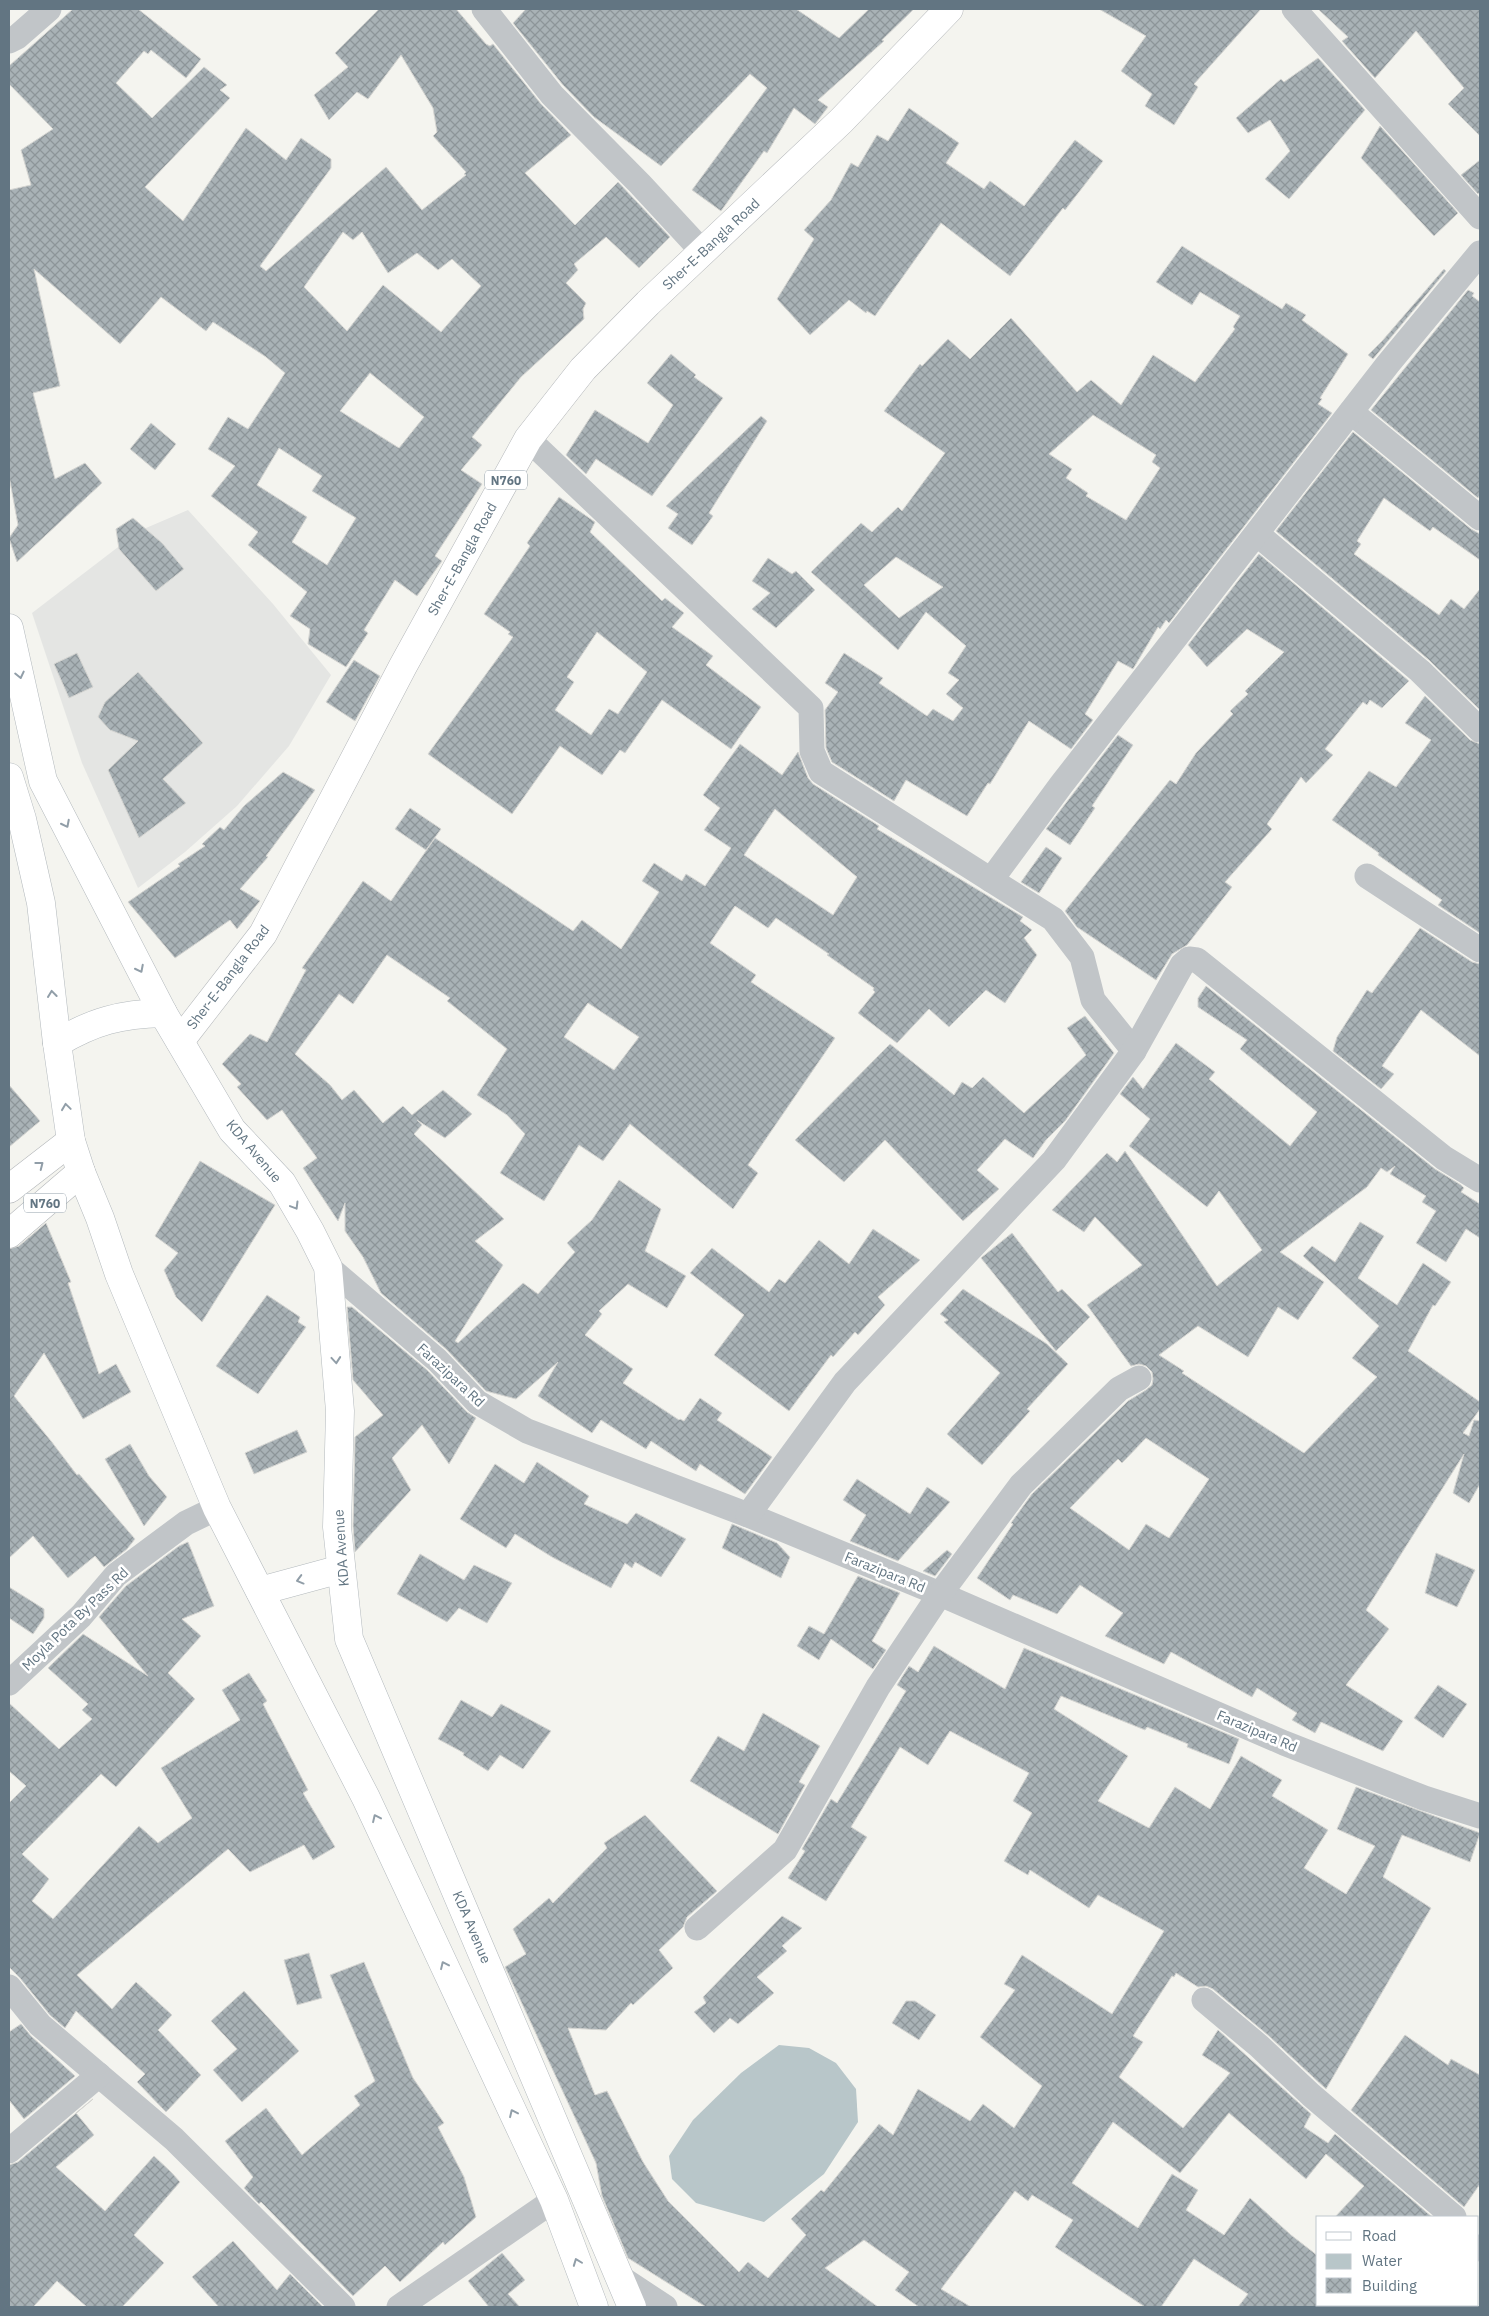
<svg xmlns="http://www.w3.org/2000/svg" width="1489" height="2316" viewBox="0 0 1489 2316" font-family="'IBM Plex Sans',sans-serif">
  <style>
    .built { fill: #e4e5e3 }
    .water { fill: #b8c6c9 }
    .building { fill: url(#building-cross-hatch); stroke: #d5d5d2; fill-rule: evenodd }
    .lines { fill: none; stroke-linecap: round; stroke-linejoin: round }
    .secondary-casing { stroke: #b3b9bd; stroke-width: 29 }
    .trunk-casing { stroke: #b4b7ba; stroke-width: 29 }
    .minor { stroke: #c1c5c8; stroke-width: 25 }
    .secondary { stroke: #fff; stroke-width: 28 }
    .trunk { stroke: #fff; stroke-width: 28 }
    .oneway { stroke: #919ea8 }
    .labels { text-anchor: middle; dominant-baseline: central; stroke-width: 5; stroke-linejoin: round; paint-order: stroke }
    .shield { fill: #fff; stroke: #919ea8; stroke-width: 1 }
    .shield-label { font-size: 12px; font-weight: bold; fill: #627582 }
    .street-label { font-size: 14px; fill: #627582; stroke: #fff }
  </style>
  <defs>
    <pattern id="building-cross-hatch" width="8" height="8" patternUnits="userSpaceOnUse" patternTransform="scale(1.25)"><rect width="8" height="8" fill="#a9b2b6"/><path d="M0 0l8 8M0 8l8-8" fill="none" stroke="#8d9599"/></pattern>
  </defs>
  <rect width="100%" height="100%" fill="#f4f4ef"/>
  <path class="built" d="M188 510 273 604 331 675 289 746 237 806 185 852 138 888 82 763 32 613 139 531Z"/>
  <path class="water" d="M779 2045 809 2048 836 2063 856 2089 858 2122 824 2174 764 2222 696 2203 672 2179 669 2156 693 2120 741 2073Z"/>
  <g class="building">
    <path d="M73 9H138L201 59 186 78 151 50 148 54 144 51 116 83 152 118 204 67 227 85 220 90 230 98 145 187 183 221 246 128 286 160 301 138 331 159V168L260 266 266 271 386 167 422 210 466 175 464 174 466 172 433 136 437 132 433 108 401 55 368 99 357 92 329 120 314 95 348 67 335 53 379 9H456L486 44 490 46 493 44 541 104 571 135 525 173 575 225 618 182 670 237 639 268 606 237 574 264 578 270 566 283 586 303 583 309 584 319 521 377 472 437 482 445 461 470 482 484 435 556 442 561 417 596 395 580 364 630 368 633 346 667 308 644 310 629 290 616 307 592 248 545 258 532 211 496 235 466 208 449 228 417 248 429 285 373 266 357 213 322 206 331 161 297 120 344 34 269 60 386 33 393 55 479 85 463 102 483 17 562 9 538 18 525 9 476V190L31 185 21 150 53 129 9 84V66ZM343 232 353 240 362 232 388 273 417 253 438 270 452 259 481 286 441 332 383 285 347 331 304 287ZM370 373 424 417 399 448 340 411ZM279 448 322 476 312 491 356 518 327 565 292 542 307 517 257 485Z"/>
    <path d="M526 9H796L839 38 869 9H914L882 40 884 41 818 100 828 107 815 124 794 108 767 153 764 151 721 211 692 190 767 88 750 74 661 166 594 117 563 85 513 23Z"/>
    <path d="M1099 9H1261L1194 84 1198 87 1174 125 1145 106 1152 94 1121 71 1146 36Z"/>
    <path d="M1318 9H1480V136L1448 104 1464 88 1416 31 1375 78 1342 41 1348 37Z"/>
    <path d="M1318 58 1365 110 1289 199 1265 179 1290 151 1270 120 1248 133 1236 118 1281 79 1284 82Z"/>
    <path d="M909 108 959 143 946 163 984 189 990 181 1024 206 1075 140 1103 161 1065 210 1063 208 1010 276 941 223 875 316 867 311 866 313 849 300 810 335 777 299 814 239 804 230 831 200 851 163 858 167 877 135 888 141Z"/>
    <path d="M1380 126 1458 213 1434 236 1361 158Z"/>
    <path d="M1480 160V192L1478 194 1461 175Z"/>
    <path d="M1182 246 1282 309 1286 303 1306 315 1302 320 1348 354 1320 398 1322 399 1318 404 1332 413 1169 623 1166 620 1160 629 1158 627 1133 669 1118 661 1085 714 1093 720 1071 749 1029 721 990 784 988 783 967 816 906 780 894 801 832 762 826 748 825 710 838 692 825 683 844 653 883 678 879 683 927 716 933 709 953 721 963 708 946 694 959 680 948 673 966 646 926 612 898 650 811 572 861 523 872 532 898 507 902 511 945 453 884 411 920 364 922 366 948 339 970 359 1011 318 1077 392 1091 380 1121 405 1153 355 1195 382 1235 329 1233 327 1240 316 1200 292 1192 305 1156 282ZM1093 415 1156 455 1152 462 1160 468 1126 520 1086 496 1088 493 1066 478 1072 469 1049 454ZM896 557 943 587 899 618 864 585Z"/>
    <path d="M1444 269 1446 271 1373 359 1368 355 1383 340Z"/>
    <path d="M1468 290 1474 293 1472 296 1480 302V495L1478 498 1371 410Z"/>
    <path d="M671 354 696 375 694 377 723 398 652 496 596 459 586 474 566 455 595 410 648 443 673 405 647 383Z"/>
    <path d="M761 416 767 421 709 513 713 516 692 545 668 528 678 514 666 506Z"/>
    <path d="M151 423 176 444 155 470 130 449Z"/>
    <path d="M1353 432 1471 529 1480 534V560L1433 527 1430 531 1384 498 1357 541 1361 544 1354 554 1439 615 1451 599 1464 609 1480 589V710L1429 660 1276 531Z"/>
    <path d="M559 497 595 522 590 532 662 601 665 598 684 613 672 627 713 656 706 665 761 707 731 749 662 700 625 753 620 750 602 775 560 746 512 814 428 754 513 637 508 634 510 632 484 614 530 546 527 543ZM597 632 647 672 618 714 609 709 591 735 555 710 574 682 567 677Z"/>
    <path d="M133 518 162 543 184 569 156 591 119 549 116 529Z"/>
    <path d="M1259 554 1409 681 1382 708 1370 700 1367 705 1363 702 1325 749 1333 755 1306 783 1301 777 1267 824 1272 829 1225 882 1232 887 1187 945 1172 954 1156 980 1077 927 1065 911 1170 780 1176 784 1196 753 1233 714 1230 711 1248 694 1245 691 1284 652 1247 629 1207 667 1188 645Z"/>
    <path d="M768 558 792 574 796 571 815 590 776 628 752 609 770 593 752 581Z"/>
    <path d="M77 653 93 687 69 698 54 664Z"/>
    <path d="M354 660 380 676 355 721 326 702Z"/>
    <path d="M138 672 203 743 163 779 186 803 139 838 108 770 138 741 110 730 98 717 105 702Z"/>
    <path d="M1425 696 1470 740 1480 744V933L1438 905 1442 900 1378 855 1379 853 1332 820 1369 771 1396 787 1431 740 1405 723Z"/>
    <path d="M1118 735 1133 745 1092 806 1095 808 1070 845 1046 829Z"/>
    <path d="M740 744 782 775 798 752 808 778 813 784 879 826 877 829 1023 917 1020 921 1032 930 1024 938 1037 955 1005 1003 986 990 949 1027 929 1009 897 1043 858 1013 875 992 873 990 874 988 827 955 829 954 776 918 768 928 735 906 710 943 756 975 751 982 835 1038 748 1165 758 1173 733 1209 630 1124 603 1161 579 1145 544 1201 500 1173 525 1134 507 1115 477 1095 507 1049 447 1001 450 998 387 955 353 1004 339 994 295 1054 330 1085 342 1100 354 1090 383 1123 403 1106 412 1115 443 1090 472 1114 445 1138 417 1120 422 1125 414 1134 504 1219 475 1241 503 1265 455 1341 458 1343 523 1283 538 1294 575 1252 567 1243 592 1220 619 1180 661 1209 645 1251 686 1276 667 1308 628 1284 599 1311 602 1314 585 1335 633 1369 623 1383 679 1420 680 1419 684 1421 700 1398 722 1413 717 1420 772 1457 745 1494 700 1464 696 1471 651 1441 646 1449 601 1420 592 1433 538 1396 558 1362 516 1399 486 1391 446 1349 381 1293 363 1257 345 1231V1203L338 1221 303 1168 317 1158 282 1110 267 1120 237 1087 241 1084 222 1064 250 1034 267 1042 306 970 302 968 363 881 391 901 435 838 573 931 582 920 621 949 659 892 642 881 654 863 682 881 686 874 705 886 731 848 704 830 720 808 703 795ZM775 809 857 877 833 915 744 855ZM588 1003 639 1037 614 1070 564 1037Z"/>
    <path d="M283 772 315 790 266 856 268 857 240 889 260 901 237 929 230 920 175 958 128 902 180 866 178 864 205 846 202 844 220 827 224 830 244 806Z"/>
    <path d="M410 808 441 829 426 850 395 829Z"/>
    <path d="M1046 847 1062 858 1039 893 1021 882Z"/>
    <path d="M1420 928 1472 962 1480 964V1056L1421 1010 1382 1066 1394 1074 1381 1089 1333 1051 1337 1037 1367 990 1372 993Z"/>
    <path d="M1206 986 1435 1169 1461 1185 1464 1188 1461 1192 1480 1204V1238L1466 1229 1446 1262 1416 1243 1436 1211 1422 1202 1426 1196 1390 1174 1395 1166 1387 1172 1381 1168 1367 1187 1280 1252 1324 1282 1298 1320 1278 1307 1248 1357 1198 1326 1159 1355 1184 1371 1182 1373 1304 1453 1377 1377 1352 1358 1379 1326 1303 1256 1312 1246 1335 1262 1360 1222 1384 1236 1358 1278 1397 1305 1423 1263 1451 1282 1435 1306 1433 1305 1408 1351 1480 1402V1409L1463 1433 1469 1436 1474 1420 1480 1421V1484L1469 1503 1453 1493 1464 1454 1366 1610 1389 1629 1346 1685 1403 1721 1383 1751 1321 1722 1315 1733 1292 1720 1297 1713 1257 1688 1252 1697 1171 1652 1164 1664 1105 1636 1123 1613 1080 1585 1057 1614 1013 1595 1010 1600 977 1578 1013 1524 1011 1523 1032 1494 1128 1401 1146 1390 1152 1385 1153 1379 1152 1372 1146 1366 1139 1364 1131 1366 1087 1305 1142 1265 1095 1217 1084 1232 1052 1210 1107 1153 1117 1162 1125 1151 1217 1286 1262 1250 1219 1191 1207 1207 1129 1146 1150 1119 1120 1094 1133 1077 1143 1089 1176 1043 1215 1072 1209 1079 1290 1146 1317 1112 1240 1049 1247 1040 1198 1007V998ZM1146 1438 1209 1479 1169 1538 1146 1524 1129 1550 1070 1508 1118 1459 1122 1463Z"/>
    <path d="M1085 1016 1114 1053 1065 1121 1046 1140 1033 1158 1005 1139 977 1170 999 1189 963 1221 885 1140 844 1182 795 1140 890 1044 954 1095 962 1082 972 1088 983 1077 1024 1113 1086 1055 1067 1028Z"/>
    <path d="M9 1085 40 1121 9 1147Z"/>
    <path d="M200 1161 275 1205 202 1322 176 1297 164 1270 178 1253 155 1236Z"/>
    <path d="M46 1223 71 1282 68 1283 99 1374 116 1364 131 1392 83 1419 44 1353 14 1396 51 1441 77 1475 79 1474 135 1539 127 1549 104 1567 95 1556 68 1578 33 1536 9 1558V1249L19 1246Z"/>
    <path d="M873 1229 920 1260 878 1297 885 1305 858 1335 855 1332 833 1357 831 1355 789 1411 714 1355 744 1315 690 1273 712 1248 769 1292 779 1279 785 1283 819 1240 849 1264Z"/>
    <path d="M1012 1233 1058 1292 1062 1289 1090 1317 1056 1351 981 1258Z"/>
    <path d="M963 1289 1047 1344 1068 1364 1027 1409 1030 1411 982 1465 947 1434 1000 1373 944 1322 948 1320 940 1314Z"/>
    <path d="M267 1295 300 1317 298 1322 306 1327 258 1394 216 1366Z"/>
    <path d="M347 1307H352L427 1370 467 1412 476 1418 449 1464 422 1425 392 1458 411 1490 355 1552 353 1526 355 1437 383 1415 353 1380Z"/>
    <path d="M297 1430 307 1452 254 1474 245 1453Z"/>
    <path d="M130 1444 149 1476 167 1497 144 1526 105 1459Z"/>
    <path d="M537 1462 589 1496 584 1504 627 1524 636 1513 686 1539 661 1577 635 1562 632 1568 625 1563 611 1588 552 1557 515 1534 506 1548 460 1519 495 1464 524 1483Z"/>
    <path d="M857 1479 910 1514 927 1487 950 1502 898 1561 850 1541 866 1515 843 1500Z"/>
    <path d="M732 1524 777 1543 790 1557 781 1578 722 1548Z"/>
    <path d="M188 1542 214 1606 182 1619 201 1636 168 1673 195 1699 116 1787 101 1774 22 1854 49 1879 32 1901 53 1919 139 1826 158 1843 192 1818 161 1768 240 1720 222 1690 249 1673 267 1701 263 1704 308 1790 303 1793 335 1847 313 1860 304 1845 250 1872 228 1849 77 1975 112 2009 136 1982 172 2015 158 2030 201 2075 166 2112 137 2082 145 2074 76 2011 65 2028 50 2015 20 1978 9 1967V1803L26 1786 9 1771V1703L59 1749 92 1719 82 1710 88 1704 48 1668 83 1634 148 1676 99 1617 126 1586 179 1546Z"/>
    <path d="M947 1550 952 1554 935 1576 923 1571Z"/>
    <path d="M1436 1553 1475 1570 1457 1607 1425 1593Z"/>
    <path d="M420 1554 464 1580 474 1565 512 1583 487 1623 459 1608 447 1622 397 1594Z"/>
    <path d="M858 1576 900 1593 872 1641 886 1650 873 1669 831 1639 819 1660 797 1646 809 1626 824 1634Z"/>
    <path d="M9 1587 44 1609V1618L33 1634 9 1618Z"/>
    <path d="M934 1646 1005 1689 1024 1648 1239 1739 1229 1764 1187 1747 1188 1744 1147 1727 1145 1730 1061 1696 1054 1709 1128 1756 1098 1801 1149 1828 1175 1787 1210 1809 1241 1756 1282 1780 1272 1796 1328 1830 1304 1868 1346 1894 1375 1846 1337 1829 1356 1787 1480 1833 1470 1862 1402 1835 1383 1877 1431 1908 1326 2089 1269 2036 1213 1989 1206 1986 1198 1987 1176 1973 1174 1977 1172 1976 1133 2036 1143 2042 1119 2077 1183 2128 1230 2073 1202 2055 1218 2030 1311 2114 1304 2127 1328 2143 1335 2134 1432 2217H1335L1364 2186 1326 2154 1306 2179 1229 2113 1180 2173 1113 2122 1072 2183 1138 2228 1172 2174 1198 2190 1186 2210 1224 2235 1250 2198 1291 2235 1318 2256V2307H1238L1248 2294 1194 2259 1161 2307H1145L1055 2247 1073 2220 1032 2195 1028 2201 1015 2191 941 2289 971 2307H919L895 2290 909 2272 864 2240 825 2268 878 2307H706L628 2258 602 2196 596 2163 505 1967 526 1954 513 1929 549 1898 553 1903 607 1848 604 1843 645 1815 717 1891 687 1917 683 1927 659 1950 673 1968 633 2005 631 2003 606 2030 568 2028 595 2095 607 2091 643 2162 668 2201 739 2272 748 2262 768 2278 806 2235 791 2219 821 2190 824 2192 879 2124 893 2135 918 2089 970 2121 983 2104 1014 2128 1042 2086 980 2037 1015 1990 1004 1984 1022 1955 1112 2014 1164 1931 1098 1895 1089 1908 1030 1870 1028 1875 1004 1861 1032 1813 1013 1801 1029 1773 950 1731 928 1765 900 1747 851 1827 867 1837 826 1901 788 1878 805 1851 802 1849 831 1799 837 1803 906 1691 897 1685 909 1666 918 1672Z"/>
    <path d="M1438 1685 1467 1704 1443 1738 1414 1718Z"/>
    <path d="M461 1700 492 1717 501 1704 551 1731 523 1769 500 1755 488 1771 463 1755 464 1753 438 1739Z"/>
    <path d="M763 1713 820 1746 799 1782 805 1785 778 1834 690 1781 718 1736 744 1751Z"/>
    <path d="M782 1916 802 1928 782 1946 787 1951 757 1977 774 1993 738 2024 730 2018 714 2033 694 2012 706 2003 703 1997Z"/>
    <path d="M309 1953 322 1998 297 2005 284 1960Z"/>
    <path d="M364 1962 413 2078 444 2123 438 2127 464 2177 476 2217 445 2245 443 2242 400 2282 385 2266 353 2296 261 2202 259 2204 244 2188 253 2177 225 2141 266 2108 302 2155 360 2105 354 2096 375 2081 330 1975Z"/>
    <path d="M244 1991 299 2051 242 2102 213 2070 237 2049 211 2021Z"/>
    <path d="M906 2001H915L936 2015 919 2040 892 2023Z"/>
    <path d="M21 2024 31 2036 75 2076 24 2119 9 2100V2032Z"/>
    <path d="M1405 2035 1448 2065 1451 2059 1480 2075V2184L1464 2207 1351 2110Z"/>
    <path d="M93 2099 76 2113 94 2135 56 2167 105 2211 154 2156 171 2172 180 2182 134 2235 164 2263 122 2307H87L57 2281 33 2307H9V2165L18 2162Z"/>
    <path d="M233 2241 277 2290 290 2274 323 2307H219L192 2277Z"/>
    <path d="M502 2253 525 2280 508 2294 520 2307H489L468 2281Z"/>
  </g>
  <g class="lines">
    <g class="secondary-casing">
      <g id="secondary">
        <path d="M9 628 43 781 163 1013 232 1130 282 1183 310 1231 328 1267 340 1411 337 1527 349 1639 632 2307"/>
        <path d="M9 777 22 819 41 903 57 1043"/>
        <path d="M163 1013C121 1014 94 1021 57 1043L71 1141 81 1172 100 1218 119 1274 217 1508 366 1798 554 2200 594 2307"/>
        <path d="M260 1591 341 1569"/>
      </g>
    </g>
    <g class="trunk-casing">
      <g id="trunk">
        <path d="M180 1041 263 934 403 666 528 439 583 369 648 303 841 121 949 9"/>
        <path d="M9 1189 71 1141"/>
        <path d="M9 1234 81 1172"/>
      </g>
    </g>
    <g class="minor">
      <path d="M484 9 552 95 640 184 702 251"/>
      <path d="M1294 9 1480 217"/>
      <path d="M9 41 17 37 49 9"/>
      <path d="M1351 412 1480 518"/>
      <path d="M528 439 811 708 812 751 821 772 991 880"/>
      <path d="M1257 534 1420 671 1480 730"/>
      <path d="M1367 876 1480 950"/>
      <path d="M1134 1051 1093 1000 1082 957 1053 919 991 880 1061 785 1388 364 1480 253"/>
      <path d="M328 1267 437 1360 477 1402 527 1431 748 1515 940 1594 1284 1743 1424 1798 1480 1816"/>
      <path d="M748 1515 845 1382 1054 1160 1134 1051 1182 965 1189 959 1197 960 1444 1158 1480 1180"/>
      <path d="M9 1683 81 1616 116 1575 186 1523 217 1508"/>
      <path d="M697 1928 785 1850 878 1687 940 1594 1021 1485 1119 1389 1139 1378"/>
      <path d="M9 1987 40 2025 174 2139 343 2307"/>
      <path d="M1204 2000 1259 2046 1311 2095 1454 2217"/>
      <path d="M9 2151 99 2075"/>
      <path d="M1478 2247 1480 2249"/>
      <path d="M621 2278 665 2307"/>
      <path d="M399 2307 554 2200"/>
      <path d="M1386 2307 1389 2305"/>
    </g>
    <use href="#secondary" class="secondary"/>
    <use href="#trunk" class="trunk"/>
  </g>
  <defs><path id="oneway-chevron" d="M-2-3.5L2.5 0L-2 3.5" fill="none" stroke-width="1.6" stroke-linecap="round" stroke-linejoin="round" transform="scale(1.25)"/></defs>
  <g class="oneway">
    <use href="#oneway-chevron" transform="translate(20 675) rotate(77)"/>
    <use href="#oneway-chevron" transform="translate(66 824) rotate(63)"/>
    <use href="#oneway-chevron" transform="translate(140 969) rotate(63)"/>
    <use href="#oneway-chevron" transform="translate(52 994) rotate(-97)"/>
    <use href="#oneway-chevron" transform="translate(66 1107) rotate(-98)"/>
    <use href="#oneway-chevron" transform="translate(40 1165) rotate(-38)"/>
    <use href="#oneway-chevron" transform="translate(295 1206) rotate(59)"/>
    <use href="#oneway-chevron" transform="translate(336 1360) rotate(85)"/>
    <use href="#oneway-chevron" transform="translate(300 1580) rotate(165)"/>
    <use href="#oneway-chevron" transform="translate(376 1818) rotate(-115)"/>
    <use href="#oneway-chevron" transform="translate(444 1965) rotate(-115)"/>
    <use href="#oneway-chevron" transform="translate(513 2113) rotate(-115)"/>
    <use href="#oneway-chevron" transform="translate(577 2262) rotate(-111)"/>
  </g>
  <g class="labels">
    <g class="shield">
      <rect x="485" y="470.5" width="42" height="19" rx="4"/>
      <rect x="24" y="1193.5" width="42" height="19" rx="4"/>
    </g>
    <g class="shield-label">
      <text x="506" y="480">N760</text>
      <text x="45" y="1203">N760</text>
    </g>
    <g class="street-label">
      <text transform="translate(711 244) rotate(-43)">Sher-E-Bangla Road</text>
      <text transform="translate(462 559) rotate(-61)">Sher-E-Bangla Road</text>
      <text transform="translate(228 977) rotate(-53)">Sher-E-Bangla Road</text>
      <text transform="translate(254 1151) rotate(50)">KDA Avenue</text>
      <text transform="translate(451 1375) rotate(43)">Farazipara Rd</text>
      <text transform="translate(341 1548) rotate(-94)">KDA Avenue</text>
      <text transform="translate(885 1572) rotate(22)">Farazipara Rd</text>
      <text transform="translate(75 1619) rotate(-44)">Moyla Pota By Pass Rd</text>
      <text transform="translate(1257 1731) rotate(23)">Farazipara Rd</text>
      <text transform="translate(472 1927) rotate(67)">KDA Avenue</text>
    </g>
  </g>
  <rect width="1489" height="2316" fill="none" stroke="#627582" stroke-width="20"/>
  <rect x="1316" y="2216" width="162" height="90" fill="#ffffff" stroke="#c0c8cd"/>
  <rect x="1326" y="2232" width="25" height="8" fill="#ffffff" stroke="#c0c8cd"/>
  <text x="1362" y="2241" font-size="15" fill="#627582">Road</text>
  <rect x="1326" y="2254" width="25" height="15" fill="#b8c6c9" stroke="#c0c8cd"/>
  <text x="1362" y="2266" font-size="15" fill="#627582">Water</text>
  <rect x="1326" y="2278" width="25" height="15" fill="url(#building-cross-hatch)" stroke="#c0c8cd"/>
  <text x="1362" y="2291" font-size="15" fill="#627582">Building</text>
</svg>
